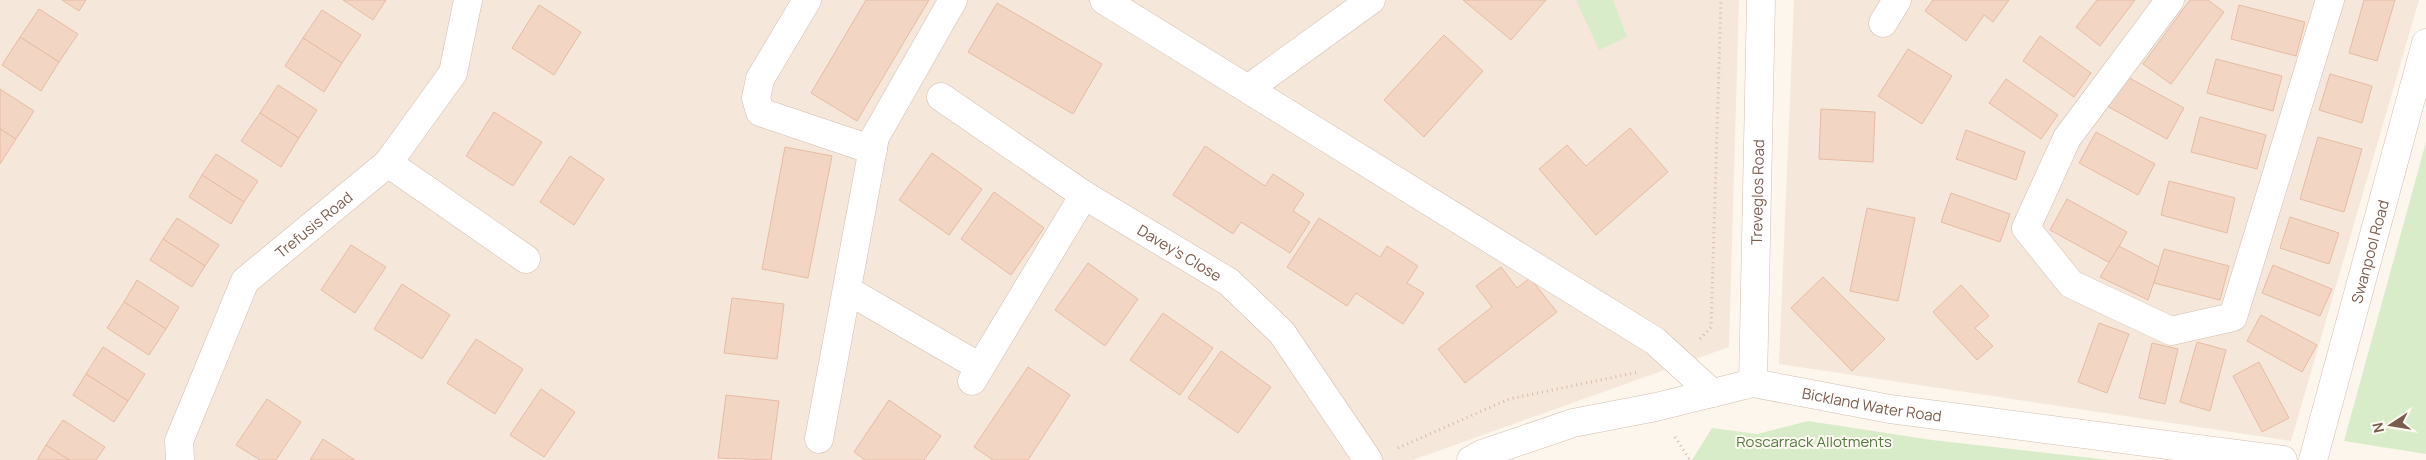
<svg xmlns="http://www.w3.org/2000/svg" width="2426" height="460" viewBox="0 0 2426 460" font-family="Manrope,sans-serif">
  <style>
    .residential { fill: #f5e8da }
    .green { fill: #d8ecc9 }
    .building { fill: #f3d5c3; stroke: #e6bba3 }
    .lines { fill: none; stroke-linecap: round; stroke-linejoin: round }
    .minor-casing { stroke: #d1beb0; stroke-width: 29 }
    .path { stroke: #d9b8a5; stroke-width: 3; stroke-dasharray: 1 4; stroke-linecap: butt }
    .minor { stroke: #fff; stroke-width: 28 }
    .labels { text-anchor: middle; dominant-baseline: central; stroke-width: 4; stroke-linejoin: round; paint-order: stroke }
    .street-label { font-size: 15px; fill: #7a5c4d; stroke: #fffaf3 }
    .park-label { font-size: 15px; fill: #537a41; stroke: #fffaf3 }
  </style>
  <rect width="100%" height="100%" fill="#fdf6ec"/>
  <g class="residential">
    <path d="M0 0H1739L1729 347 1413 460H0Z"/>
    <path d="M1794 0H2419L2291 441 1779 364Z"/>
  </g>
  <g class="green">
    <path d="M1576 0H1613L1627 37 1599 50Z"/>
    <path d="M2426 142V454L2344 441Z"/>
    <path d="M1808 421 1932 440 2110 460H1692L1712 428 1757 434Z"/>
  </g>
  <g class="building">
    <path d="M62 0H86L79 11Z"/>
    <path d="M343 0H386L373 20Z"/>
    <path d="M866 0H929L857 121 811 93Z"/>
    <path d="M1463 0H1546L1511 40Z"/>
    <path d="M1933 0H2009L1993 22 1984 15 1966 41 1925 11Z"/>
    <path d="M2097 0H2135L2100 46 2076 27Z"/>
    <path d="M2190 0H2208L2224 12 2171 84 2143 64Z"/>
    <path d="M2364 0H2395L2377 61 2349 53Z"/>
    <path d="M997 3 1102 64 1073 114 968 52Z"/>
    <path d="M539 5 581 32 554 75 512 48Z"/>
    <path d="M2239 5 2305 22 2296 56 2231 39Z"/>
    <path d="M39 9 78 34 59 62 20 37Z"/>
    <path d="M322 10 361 35 342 63 303 38Z"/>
    <path d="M1444 35 1483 71 1424 137 1384 100Z"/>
    <path d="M2040 36 2091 73 2074 97 2023 61Z"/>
    <path d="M20 37 59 62 41 91 2 65Z"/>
    <path d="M303 38 342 63 324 92 285 66Z"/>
    <path d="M1908 49 1952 76 1922 124 1878 96Z"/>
    <path d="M2216 59 2282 76 2273 111 2207 93Z"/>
    <path d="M2330 74 2372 86 2362 123 2319 110Z"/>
    <path d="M2124 75 2184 108 2167 139 2107 106Z"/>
    <path d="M2006 79 2058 115 2041 139 1989 103Z"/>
    <path d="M278 85 317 110 299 138 260 113Z"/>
    <path d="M0 89 34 111 16 139 0 129Z"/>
    <path d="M1821 109 1875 112 1873 162 1819 159Z"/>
    <path d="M494 112 542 142 513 186 466 156Z"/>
    <path d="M260 113 299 138 281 167 241 141Z"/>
    <path d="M2200 117 2266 135 2257 169 2191 152Z"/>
    <path d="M1630 128 1668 172 1596 235 1539 169 1567 145 1586 166Z"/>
    <path d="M0 129 16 139 0 164Z"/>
    <path d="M1966 130 2025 152 2016 180 1956 159Z"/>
    <path d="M2096 132 2155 164 2138 195 2079 163Z"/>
    <path d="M2318 137 2362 149 2344 212 2300 199Z"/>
    <path d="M1205 146 1265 186 1273 174 1304 194 1293 211 1310 222 1290 253 1241 222 1233 234 1173 195Z"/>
    <path d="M785 147 832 156 808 278 762 269Z"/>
    <path d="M932 153 982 189 949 235 899 200Z"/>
    <path d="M216 154 258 181 244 202 202 175Z"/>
    <path d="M570 156 604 179 574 225 540 202Z"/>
    <path d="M202 175 244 202 231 224 189 197Z"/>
    <path d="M2169 181 2235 198 2227 233 2161 215Z"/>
    <path d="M994 192 1044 228 1011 275 961 239Z"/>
    <path d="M1951 193 2010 214 2000 242 1941 222Z"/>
    <path d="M2067 199 2127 232 2110 263 2050 230Z"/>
    <path d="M1867 208 1915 218 1898 301 1850 291Z"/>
    <path d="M2290 217 2339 233 2329 264 2280 248Z"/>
    <path d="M177 218 219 245 205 266 163 239Z"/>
    <path d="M1319 218 1380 257 1387 246 1418 266 1407 283 1424 293 1403 324 1356 293 1347 306 1287 267Z"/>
    <path d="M163 239 205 266 192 287 150 260Z"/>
    <path d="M351 245 386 267 355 313 321 290Z"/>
    <path d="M2119 246 2159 267 2148 300 2100 277Z"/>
    <path d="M2164 249 2229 266 2220 300 2154 283Z"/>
    <path d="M1088 263 1138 299 1105 346 1055 310Z"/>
    <path d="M2273 265 2332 289 2320 316 2262 293Z"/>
    <path d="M1501 267 1517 288 1530 278 1557 312 1465 383 1438 349 1492 307 1476 286Z"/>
    <path d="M1823 277 1885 339 1852 371 1791 308Z"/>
    <path d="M137 280 179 307 166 329 124 302Z"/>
    <path d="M402 284 450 315 422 359 374 329Z"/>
    <path d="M1961 285 1989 316 1975 328 1993 346 1977 360 1933 312Z"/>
    <path d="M732 298 784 304 777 359 724 353Z"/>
    <path d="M124 302 166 329 149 355 107 328Z"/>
    <path d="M1163 313 1213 348 1180 395 1130 360Z"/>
    <path d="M2261 315 2317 345 2302 372 2247 341Z"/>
    <path d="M2099 323 2129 334 2107 393 2078 382Z"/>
    <path d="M476 339 523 369 495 414 447 383Z"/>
    <path d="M2197 342 2226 350 2210 411 2180 402Z"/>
    <path d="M2152 343 2178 349 2165 404 2139 398Z"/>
    <path d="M103 347 145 374 128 401 86 374Z"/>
    <path d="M1221 351 1271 387 1238 433 1188 398Z"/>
    <path d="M2259 362 2289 418 2262 432 2233 376Z"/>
    <path d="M1028 367 1070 395 1028 460H993L974 447Z"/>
    <path d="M86 374 128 401 114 422 73 395Z"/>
    <path d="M541 389 575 412 544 457 510 435Z"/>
    <path d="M726 395 779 401 771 460 718 458Z"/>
    <path d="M267 399 301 422 276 460H260L236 445Z"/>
    <path d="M889 400 941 436 924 460H865L854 452Z"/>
    <path d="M63 420 105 447 96 460H69L46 445Z"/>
    <path d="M323 439 355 460H310Z"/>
    <path d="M46 445 69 460H37Z"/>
  </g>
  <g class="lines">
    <g class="minor-casing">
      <g id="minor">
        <path d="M807 0 760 79 756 98 760 112 873 150"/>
        <path d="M1104 0 1655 341 1712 393"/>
        <path d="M2170 0 2067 138 2026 228 2071 284 2171 331 2233 317 2330 0"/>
        <path d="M1883 23 1897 0"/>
        <path d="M1248 89 1371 0"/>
        <path id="s1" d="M941 97 1084 195 1229 282 1282 333 1368 460"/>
        <path d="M388 163 526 259"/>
        <path d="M847 290 980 367"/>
        <path d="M972 381 1084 195"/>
        <path id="s2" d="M1753 383 1761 0"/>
        <path d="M819 439 875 137 953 0"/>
        <path id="s3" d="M180 460 179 441 245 281 388 163 453 73 468 0"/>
        <path id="s4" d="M1471 460 1482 454 1573 423 1656 407 1753 383 1890 409 2283 460"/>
        <path id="s5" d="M2313 460 2426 43"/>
      </g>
    </g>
    <g class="path">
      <path d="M1700 339 1711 327 1721 0"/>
      <path d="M1675 437 1690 460"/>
      <path d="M1398 448 1509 399 1639 372"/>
    </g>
    <use href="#minor" class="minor"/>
  </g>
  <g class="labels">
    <g class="street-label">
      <text stroke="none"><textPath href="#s2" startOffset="191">Treveglos Road</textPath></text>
      <text stroke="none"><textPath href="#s3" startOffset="281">Trefusis Road</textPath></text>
      <text stroke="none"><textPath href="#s1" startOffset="285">Davey's Close</textPath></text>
      <text stroke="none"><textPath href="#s5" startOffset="216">Swanpool Road</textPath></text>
      <text stroke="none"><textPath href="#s4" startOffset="414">Bickland Water Road</textPath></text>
    </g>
    <g class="park-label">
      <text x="1814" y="441">Roscarrack Allotments</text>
    </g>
  </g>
  <g transform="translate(2391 425) rotate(258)" stroke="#fffaf3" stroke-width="4" paint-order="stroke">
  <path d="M0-4L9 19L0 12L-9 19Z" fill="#7a5c4d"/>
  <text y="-8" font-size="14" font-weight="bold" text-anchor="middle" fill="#7a5c4d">N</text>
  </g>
</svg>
